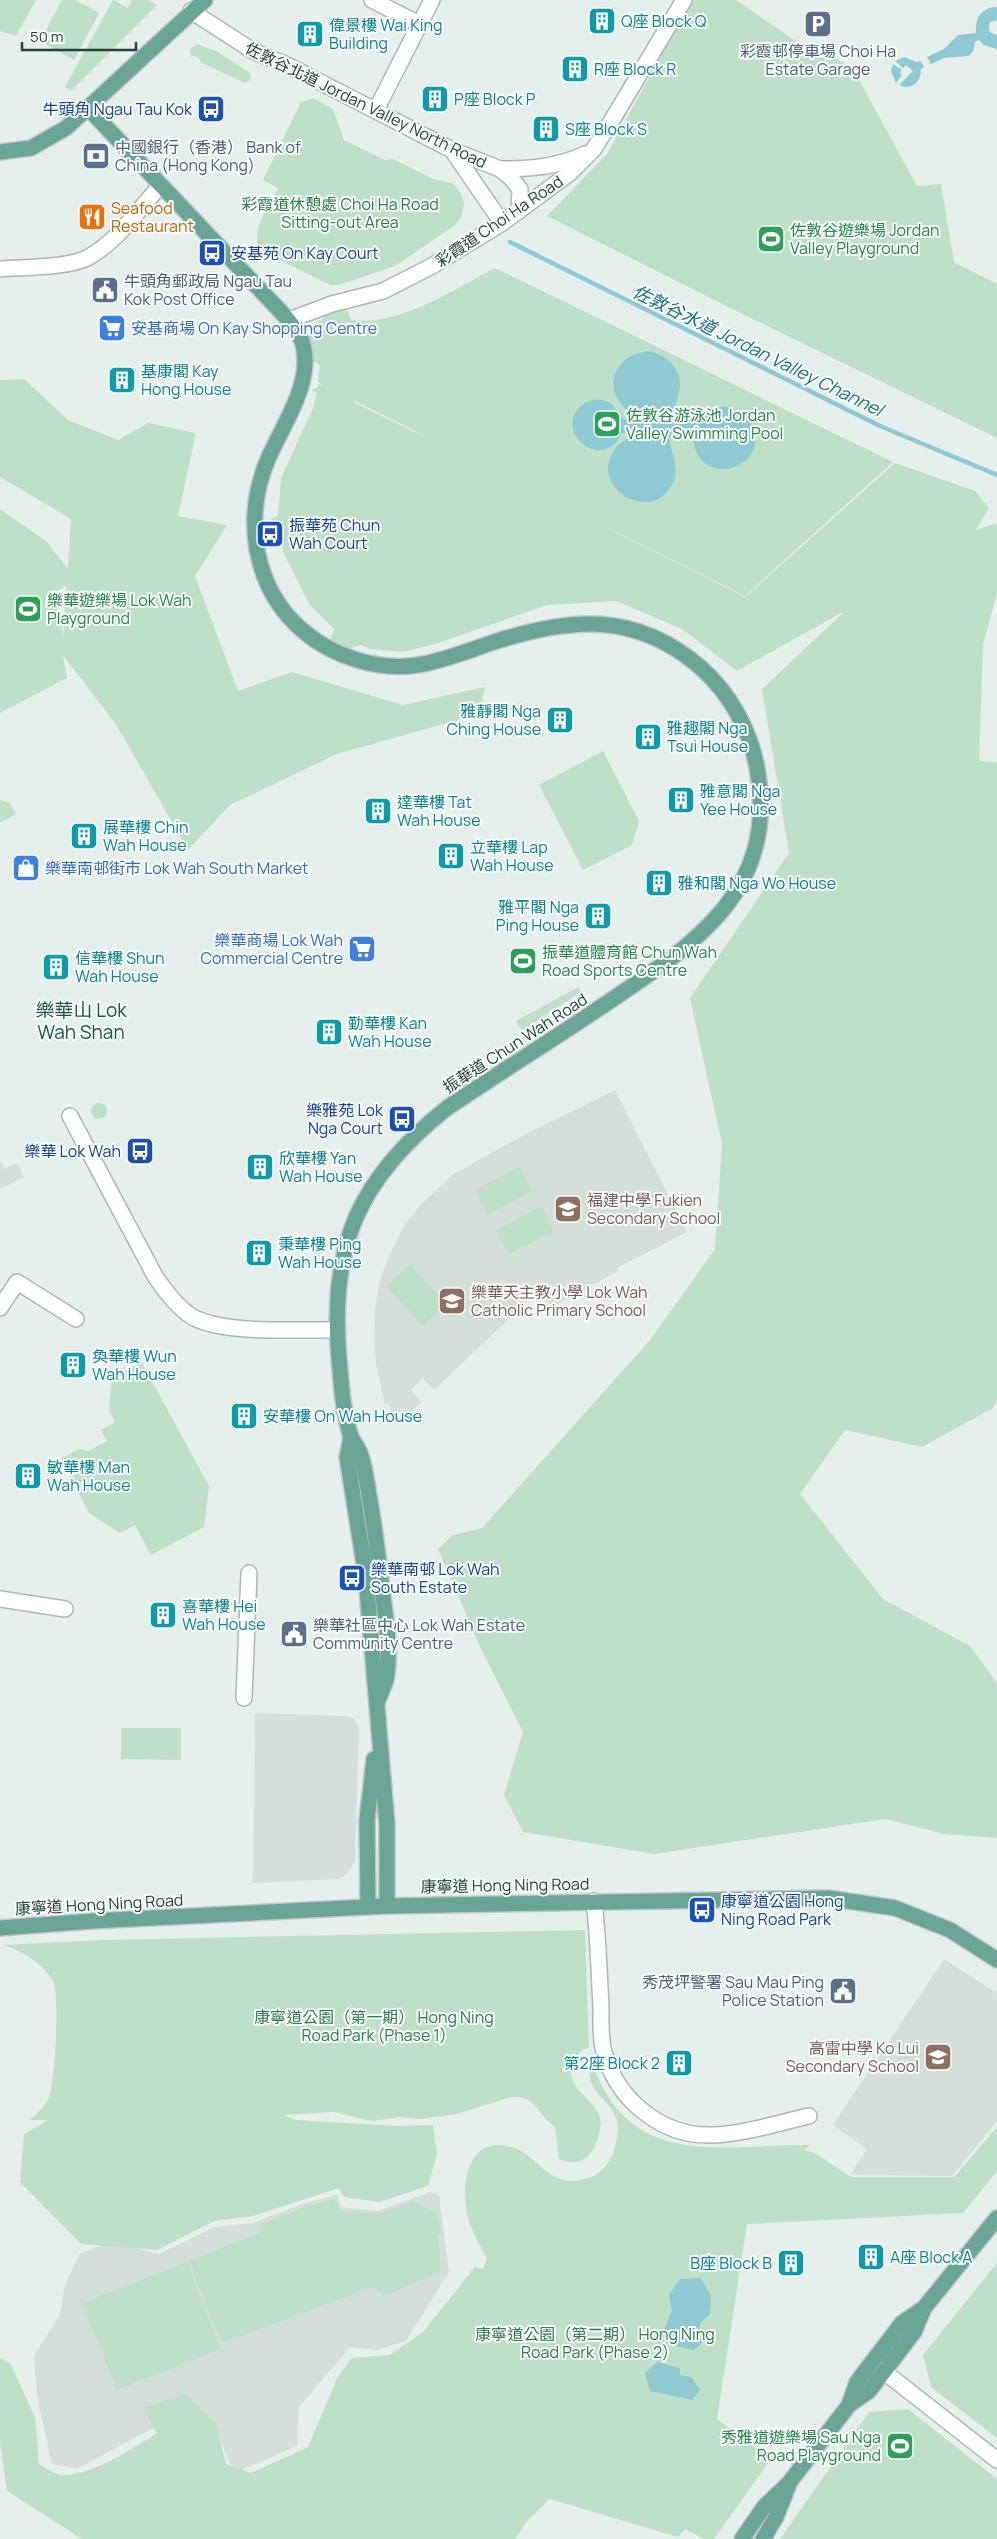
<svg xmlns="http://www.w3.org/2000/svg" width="997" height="2539" viewBox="0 0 997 2539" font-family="Manrope,'Noto Sans TC',sans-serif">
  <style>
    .built { fill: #d4dfda }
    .green { fill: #bfe0c8; fill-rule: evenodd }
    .water { fill: #8ec9d4 }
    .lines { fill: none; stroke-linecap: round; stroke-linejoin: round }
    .stream { stroke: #8ec9d4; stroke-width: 4.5 }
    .minor-casing { stroke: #a8b8b2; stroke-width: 18 }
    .major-casing { stroke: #c2cac8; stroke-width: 18 }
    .minor { stroke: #fff; stroke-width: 15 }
    .major { stroke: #6aa596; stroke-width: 15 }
    .labels { text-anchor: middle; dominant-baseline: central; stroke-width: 4; stroke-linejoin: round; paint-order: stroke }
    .culture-label { font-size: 16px; fill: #0d838f; stroke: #f7fbf9; text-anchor: start }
    .service-label { font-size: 16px; fill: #4e5e75; stroke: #f7fbf9; text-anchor: start }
    .street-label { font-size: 16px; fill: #24423a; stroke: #f7fbf9 }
    .transit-label { font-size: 16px; fill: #164399; stroke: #f7fbf9; text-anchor: start }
    .park-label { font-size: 16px; fill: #2d7a4b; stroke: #f7fbf9 }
    .food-label { font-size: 16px; fill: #c56008; stroke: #f7fbf9; text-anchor: start }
    .leisure-label { font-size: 16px; fill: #27864d; stroke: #f7fbf9; text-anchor: start }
    .shop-label { font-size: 16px; fill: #366cbe; stroke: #f7fbf9; text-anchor: start }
    .education-label { font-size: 16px; fill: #785e54; stroke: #f7fbf9; text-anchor: start }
    .water-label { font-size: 18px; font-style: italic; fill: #1c6f80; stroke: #f7fbf9 }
    .quarter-label { font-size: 19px; fill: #1f5548; stroke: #f7fbf9 }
  </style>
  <rect width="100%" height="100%" fill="#e6efeb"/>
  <g class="built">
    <path d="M615 1090 687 1232 617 1268 618 1271 552 1307 538 1291 434 1390 423 1378 411 1390 421 1402 412 1411 392 1414 389 1403 385 1404 376 1364 374 1336 375 1308 380 1280 390 1254 402 1229 419 1206 452 1175 520 1137Z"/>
    <path d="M0 1160 5 1169 17 1163 24 1177 0 1189Z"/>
    <path d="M255 1713 344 1716 351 1717 356 1721 359 1728 355 1861 345 1876 338 1879 253 1883Z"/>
    <path d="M944 1959 997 1993V2121L952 2176 850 2175 867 2149 833 2125Z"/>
    <path d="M430 2192 439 2195 449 2272 406 2341 376 2350 350 2347 299 2407 297 2446 234 2473 216 2429 171 2424 149 2430 77 2469 52 2464 37 2396 34 2355 59 2317 65 2285 80 2253 103 2245H124L159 2254 214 2227 253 2223 305 2203 337 2195 341 2207 377 2211Z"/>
  </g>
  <g class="green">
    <path d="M0 0H36L16 36 0 31Z"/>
    <path d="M62 0H75L99 13 74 60 40 41Z"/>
    <path d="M113 0 128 8 132 0H148L157 5 71 91 65 87Z"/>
    <path d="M692 0H736L819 57 828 53 853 69 917 186 941 184 954 262 997 284V438L730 308 547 216 607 154Z"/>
    <path d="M197 44 216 51 250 73 251 79 245 83 200 62 201 60 194 56 191 57 190 49Z"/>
    <path d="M313 98 333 109 344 140 385 160 393 159 433 179 454 184 462 195 464 204 461 218 454 226 395 266 339 285H330L260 250C249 232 270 204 278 188L263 180 301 102Z"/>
    <path d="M495 268 893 462 745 596 571 510 745 597 895 463 975 491 989 508 976 530 997 523V593L983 644 979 761 997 762V1400L993 1408 922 1447 845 1430 800 1494 883 1599 970 1646 997 1683V1838L944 1834 885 1819 654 1854 523 1832 504 1795 523 1732 481 1649 438 1549 453 1535 482 1528 650 1340 715 1249 722 1144 690 998 789 853 762 689 845 611 737 671 682 629 616 601 547 605 441 642 404 652 370 649 361 645 345 650 330 641 334 629 309 604 283 552 281 537 263 551 262 524 278 516 281 478 313 408 317 393 311 390 318 387V384L323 385 318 382 320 365 301 354 311 328 344 301 351 320C401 326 452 290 495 268ZM355 401 415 431 421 435 355 403Z"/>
    <path d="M24 379 68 420 118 440 148 423 196 433 178 516 227 525 195 576 238 691 292 672 403 705 485 687 479 714 337 754 230 805 188 850 117 726 63 655 67 678 0 713V509L46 541 68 569 71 519 0 477V380ZM66 586 63 640V641L62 623 51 595Z"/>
    <path d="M603 751 639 821 632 845 583 870 539 785Z"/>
    <path d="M0 800 10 803 16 814 0 823Z"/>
    <path d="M578 987 581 992 522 1031 516 1021Z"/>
    <circle cx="99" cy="1111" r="8"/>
    <path d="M519 1167 532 1191 488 1215 475 1190Z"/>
    <path d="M541 1206 554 1231 509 1254 496 1230Z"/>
    <path d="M410 1264 447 1304 423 1326 386 1286Z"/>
    <path d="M142 1363 209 1486 204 1527 151 1555 135 1525 120 1533 89 1513 61 1458 79 1449 88 1451 107 1441 101 1430 115 1422 109 1410 112 1378Z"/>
    <path d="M121 1728H181V1760L121 1759Z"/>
    <path d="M585 1930 589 2047C583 2049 578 2053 575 2059 559 2086 594 2096 600 2118 602 2123 600 2128 599 2133 594 2155 582 2169 559 2159L555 2127C536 2114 539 2096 511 2097L457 2114 421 2119 399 2117 372 2121 333 2112 284 2115 296 2120 397 2126 433 2125 437 2154 428 2186 379 2202 344 2197 339 2188 253 2216 214 2221 157 2250 81 2244 20 2182 24 2134 48 2120H29C38 2113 45 2107 49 2097 55 2082 60 1994 53 1981 41 1962 25 1953 4 1945L103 1940Z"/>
    <path d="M594 2068C633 2171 724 2144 810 2145L804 2150 815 2153 851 2177H954L997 2127V2171L963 2213 747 2224 717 2419 771 2459 714 2539H704L685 2529 678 2537 550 2499 527 2521 515 2539H82L7 2491 0 2442V2358L10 2363 35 2417 39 2464C46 2468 55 2475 63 2475 91 2476 134 2448 157 2433L143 2408 185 2393 216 2424 226 2464 251 2473 308 2447 338 2376 352 2358 390 2355 423 2332 475 2267 483 2269 487 2259C481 2247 473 2234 469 2221 460 2193 464 2137 507 2146 541 2152 547 2194 591 2177 600 2174 610 2163 613 2153 631 2099 590 2106 589 2071Z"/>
    <path d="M334 2199 341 2211 378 2214 413 2201 437 2214 441 2233 438 2235 441 2272 384 2296 373 2287 226 2342 220 2340 189 2261 261 2232 259 2225 307 2206Z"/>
    <path d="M187 2262 221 2349 117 2390 82 2303Z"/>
    <path d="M997 2263V2438L931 2387 923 2355Z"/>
    <path d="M908 2409 997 2479V2539H780L869 2412Z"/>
  </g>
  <g class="water">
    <path d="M997 7V20L990 22 989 27 990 32 997 35V49L984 45 979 40 975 42 973 51 969 56 944 58 931 64 927 57 944 49 958 35 976 33C975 19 981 7 997 7Z"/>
    <path d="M904 57 917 62 921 61 924 67 921 69C921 82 912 91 899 85L913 71 906 65 903 68 895 61Z"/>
    <path d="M893 64 902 70 900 73 902 75 896 83 891 71Z"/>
    <path d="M650 351C669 357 684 371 679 392 677 402 674 405 677 415L690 412 698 419C740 378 780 449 736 466 728 470 717 470 709 466 697 459 693 446 693 433L686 435 679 432 669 438C671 452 679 466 674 480 657 527 586 490 615 449 620 441 630 439 636 433H622C602 475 551 430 582 405 587 401 594 399 600 400 616 401 614 412 623 418 625 420 631 421 634 422L636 416C600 397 609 354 650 351Z"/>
    <path d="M701 2278 711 2297 710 2314 700 2323 699 2332 703 2342 694 2350 658 2342 672 2311 669 2295 680 2279Z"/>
    <path d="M657 2362 680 2368V2375L691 2377 700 2390 692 2400 650 2391 645 2373Z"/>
  </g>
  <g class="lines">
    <path class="stream" d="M510 242 880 426 997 475"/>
    <g class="minor-casing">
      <g id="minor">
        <path d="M372 0 419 24"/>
        <path d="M191 11 253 51 287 65 452 150 500 169 511 178 520 189 519 211"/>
        <path d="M379 104 432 0"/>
        <path d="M452 150 502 223"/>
        <path d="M500 169C529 169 558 167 585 154"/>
        <path d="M0 269C24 267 66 268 87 258 116 243 139 209 160 186"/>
        <path d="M289 320 332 304 383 291 432 266 502 223 570 173 593 150 609 125 684 0"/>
        <path d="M70 1116 155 1276C165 1291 176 1306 191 1316 222 1335 299 1329 337 1330"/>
        <path d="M0 1308 17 1282 76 1319"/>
        <path d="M0 1599 65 1609"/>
        <path d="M244 1698 249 1573"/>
        <path d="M594 1901C598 1936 599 1971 601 2007 601 2021 600 2038 604 2052 617 2100 662 2137 713 2135 744 2134 778 2123 809 2116"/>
        <path d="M873 2363 997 2460"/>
      </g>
    </g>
    <g class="major-casing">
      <g id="major">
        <path d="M88 108 282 313C289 321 298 331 302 341 315 381 283 424 268 459 243 518 253 587 302 630 333 657 378 671 418 665 443 661 468 651 491 643 567 618 634 610 700 667 731 694 752 733 758 774 777 894 690 947 604 1005 552 1040 499 1073 447 1108 359 1178 329 1245 339 1358 341 1382 343 1414 351 1437 353 1442 358 1447 360 1453 364 1462 365 1473 367 1483 373 1517 378 1552 382 1588 385 1615 391 1646 387 1674 386 1684 380 1694 377 1703"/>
        <path d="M0 152 31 148 66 128 205 0"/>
        <path d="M351 1437 347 1457 366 1577 387 1824V1906"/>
        <path d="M368 1907 367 1820 374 1759"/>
        <path d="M0 1928 92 1921 387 1906 828 1898 895 1908 950 1930 997 1960"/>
        <path d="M849 2405 857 2382 902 2323 924 2308 997 2218"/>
        <path d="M742 2539 764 2507 789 2483 849 2405 869 2391 914 2332 924 2308"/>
        <path d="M763 2539 776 2517 788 2487"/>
      </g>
    </g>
    <use href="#minor" class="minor"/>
    <use href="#major" class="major"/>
  </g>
  <defs>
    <g id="building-square" transform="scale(1.4375)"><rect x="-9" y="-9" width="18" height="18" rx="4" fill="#0f9aa8" stroke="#f7fbf9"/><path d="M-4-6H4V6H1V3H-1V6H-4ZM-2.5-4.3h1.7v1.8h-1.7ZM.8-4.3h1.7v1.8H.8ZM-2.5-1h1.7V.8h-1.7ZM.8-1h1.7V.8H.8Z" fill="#fff"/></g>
    <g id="parking-square" transform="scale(1.4375)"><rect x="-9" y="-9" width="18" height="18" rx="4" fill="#5c6f8a" stroke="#f7fbf9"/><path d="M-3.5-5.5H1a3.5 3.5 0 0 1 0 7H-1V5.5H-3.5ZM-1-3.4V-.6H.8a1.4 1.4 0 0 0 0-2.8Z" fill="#fff"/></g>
    <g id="bus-square" transform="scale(1.4375)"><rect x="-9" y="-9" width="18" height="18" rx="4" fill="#1a4fb4" stroke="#f7fbf9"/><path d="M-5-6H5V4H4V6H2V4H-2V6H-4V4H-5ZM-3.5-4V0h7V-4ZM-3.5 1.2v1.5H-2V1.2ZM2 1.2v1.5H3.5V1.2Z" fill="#fff"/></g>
    <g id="bank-square" transform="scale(1.4375)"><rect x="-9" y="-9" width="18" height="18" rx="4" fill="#5c6f8a" stroke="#f7fbf9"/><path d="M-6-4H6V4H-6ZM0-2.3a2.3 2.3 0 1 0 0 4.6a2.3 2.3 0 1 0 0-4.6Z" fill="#fff"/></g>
    <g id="restaurant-square" transform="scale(1.4375)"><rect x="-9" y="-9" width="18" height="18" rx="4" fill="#e8710a" stroke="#f7fbf9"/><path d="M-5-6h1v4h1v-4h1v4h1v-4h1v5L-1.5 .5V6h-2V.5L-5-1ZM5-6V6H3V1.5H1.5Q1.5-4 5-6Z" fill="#fff"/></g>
    <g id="stadium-square" transform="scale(1.4375)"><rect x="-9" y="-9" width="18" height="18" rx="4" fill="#2e9e5b" stroke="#f7fbf9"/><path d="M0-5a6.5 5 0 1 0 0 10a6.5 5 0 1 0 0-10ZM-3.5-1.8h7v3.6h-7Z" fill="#fff"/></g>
    <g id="civic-square" transform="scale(1.4375)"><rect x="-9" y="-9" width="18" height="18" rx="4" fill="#5c6f8a" stroke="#f7fbf9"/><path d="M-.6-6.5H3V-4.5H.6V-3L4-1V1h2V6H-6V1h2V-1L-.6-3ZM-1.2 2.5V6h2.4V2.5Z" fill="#fff"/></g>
    <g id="supermarket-square" transform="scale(1.4375)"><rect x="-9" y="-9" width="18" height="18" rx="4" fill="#3f7fe0" stroke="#f7fbf9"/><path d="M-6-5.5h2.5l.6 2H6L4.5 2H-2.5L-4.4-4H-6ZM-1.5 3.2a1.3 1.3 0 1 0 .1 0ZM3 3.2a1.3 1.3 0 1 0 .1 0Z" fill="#fff"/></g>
    <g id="shop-square" transform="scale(1.4375)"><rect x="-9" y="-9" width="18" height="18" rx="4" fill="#3f7fe0" stroke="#f7fbf9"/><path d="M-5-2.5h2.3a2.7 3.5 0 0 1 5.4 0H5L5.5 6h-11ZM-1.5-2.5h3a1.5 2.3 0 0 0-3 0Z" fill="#fff"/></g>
    <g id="school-square" transform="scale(1.4375)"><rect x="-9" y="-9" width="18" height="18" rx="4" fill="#8d6e63" stroke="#f7fbf9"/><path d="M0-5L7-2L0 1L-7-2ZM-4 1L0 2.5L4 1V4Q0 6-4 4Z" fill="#fff"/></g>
  </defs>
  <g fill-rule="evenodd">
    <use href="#building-square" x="602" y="21"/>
    <use href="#parking-square" x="818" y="24"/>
    <use href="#building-square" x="310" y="34"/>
    <use href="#building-square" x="575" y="69"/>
    <use href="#building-square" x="435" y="99"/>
    <use href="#bus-square" x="211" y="109"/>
    <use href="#building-square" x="546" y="129"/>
    <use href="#bank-square" x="96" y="156"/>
    <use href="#restaurant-square" x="92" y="217"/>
    <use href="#stadium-square" x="771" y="239"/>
    <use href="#bus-square" x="212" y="253"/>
    <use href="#civic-square" x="105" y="290"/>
    <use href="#supermarket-square" x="112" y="328"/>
    <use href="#building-square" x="122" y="380"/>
    <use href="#stadium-square" x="607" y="424"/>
    <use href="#bus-square" x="270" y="534"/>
    <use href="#stadium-square" x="28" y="609"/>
    <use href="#building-square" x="560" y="720"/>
    <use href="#building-square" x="648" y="737"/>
    <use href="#building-square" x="681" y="800"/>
    <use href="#building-square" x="378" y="811"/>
    <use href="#building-square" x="84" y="836"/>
    <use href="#building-square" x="451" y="856"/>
    <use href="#shop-square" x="26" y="868"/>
    <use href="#building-square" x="659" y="883"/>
    <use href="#building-square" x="598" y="916"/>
    <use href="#supermarket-square" x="362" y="949"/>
    <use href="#stadium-square" x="523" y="961"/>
    <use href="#building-square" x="56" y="967"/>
    <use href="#building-square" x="329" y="1032"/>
    <use href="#bus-square" x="402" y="1119"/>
    <use href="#bus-square" x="140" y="1151"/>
    <use href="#building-square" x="260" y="1167"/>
    <use href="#school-square" x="568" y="1209"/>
    <use href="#building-square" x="259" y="1253"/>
    <use href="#school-square" x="452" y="1301"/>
    <use href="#building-square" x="73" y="1365"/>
    <use href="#building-square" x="244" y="1416"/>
    <use href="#building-square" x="28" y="1476"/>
    <use href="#bus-square" x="352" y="1578"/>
    <use href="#building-square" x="163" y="1615"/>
    <use href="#civic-square" x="294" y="1634"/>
    <use href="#bus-square" x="702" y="1910"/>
    <use href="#civic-square" x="843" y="1991"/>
    <use href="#school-square" x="938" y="2057"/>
    <use href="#building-square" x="679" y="2063"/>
    <use href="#building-square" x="871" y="2257"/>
    <use href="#building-square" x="791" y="2263"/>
    <use href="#stadium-square" x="900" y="2446"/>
  </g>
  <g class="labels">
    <g class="culture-label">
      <text x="621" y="21">Q座 Block Q</text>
      <text x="329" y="25">偉景樓 Wai King<tspan x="329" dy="18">Building</tspan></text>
      <text x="594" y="69">R座 Block R</text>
      <text x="454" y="99">P座 Block P</text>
      <text x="565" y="129">S座 Block S</text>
      <text x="141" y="371">基康閣 Kay<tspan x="141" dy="18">Hong House</tspan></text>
      <text x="541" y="711" text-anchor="end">雅靜閣 Nga<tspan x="541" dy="18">Ching House</tspan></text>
      <text x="667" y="728">雅趣閣 Nga<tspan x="667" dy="18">Tsui House</tspan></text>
      <text x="700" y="791">雅意閣 Nga<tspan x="700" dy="18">Yee House</tspan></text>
      <text x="397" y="802">達華樓 Tat<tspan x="397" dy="18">Wah House</tspan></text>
      <text x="103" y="827">展華樓 Chin<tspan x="103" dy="18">Wah House</tspan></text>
      <text x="470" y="847">立華樓 Lap<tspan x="470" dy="18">Wah House</tspan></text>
      <text x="678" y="883">雅和閣 Nga Wo House</text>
      <text x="579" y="907" text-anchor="end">雅平閣 Nga<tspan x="579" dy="18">Ping House</tspan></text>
      <text x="75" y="958">信華樓 Shun<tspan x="75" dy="18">Wah House</tspan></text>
      <text x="348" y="1023">勤華樓 Kan<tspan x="348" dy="18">Wah House</tspan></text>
      <text x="279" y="1158">欣華樓 Yan<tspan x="279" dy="18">Wah House</tspan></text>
      <text x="278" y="1244">秉華樓 Ping<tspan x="278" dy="18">Wah House</tspan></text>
      <text x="92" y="1356">奐華樓 Wun<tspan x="92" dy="18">Wah House</tspan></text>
      <text x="263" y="1416">安華樓 On Wah House</text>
      <text x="47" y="1467">敏華樓 Man<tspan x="47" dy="18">Wah House</tspan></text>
      <text x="182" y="1606">喜華樓 Hei<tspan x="182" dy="18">Wah House</tspan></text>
      <text x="660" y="2063" text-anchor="end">第2座 Block 2</text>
      <text x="890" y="2257">A座 Block A</text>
      <text x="772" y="2263" text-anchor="end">B座 Block B</text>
    </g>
    <g class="service-label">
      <text x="818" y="51" text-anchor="middle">彩霞邨停車場 Choi Ha<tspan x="818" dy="18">Estate Garage</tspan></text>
      <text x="115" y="147">中國銀行（香港） Bank of<tspan x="115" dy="18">China (Hong Kong)</tspan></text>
      <text x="124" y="281">牛頭角郵政局 Ngau Tau<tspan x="124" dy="18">Kok Post Office</tspan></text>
      <text x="313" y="1625">樂華社區中心 Lok Wah Estate<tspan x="313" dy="18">Community Centre</tspan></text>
      <text x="824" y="1982" text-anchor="end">秀茂坪警署 Sau Mau Ping<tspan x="824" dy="18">Police Station</tspan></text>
    </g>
    <g class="street-label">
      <text transform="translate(366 105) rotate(26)">佐敦谷北道 Jordan Valley North Road</text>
      <text transform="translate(499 221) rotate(-34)">彩霞道 Choi Ha Road</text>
      <text transform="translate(515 1043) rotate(-33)">振華道 Chun Wah Road</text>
      <text transform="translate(505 1885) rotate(-1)">康寧道 Hong Ning Road</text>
      <text transform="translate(99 1904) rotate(-3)">康寧道 Hong Ning Road</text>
    </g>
    <g class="transit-label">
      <text x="192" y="109" text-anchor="end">牛頭角 Ngau Tau Kok</text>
      <text x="231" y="253">安基苑 On Kay Court</text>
      <text x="289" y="525">振華苑 Chun<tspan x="289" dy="18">Wah Court</tspan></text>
      <text x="383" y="1110" text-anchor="end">樂雅苑 Lok<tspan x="383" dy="18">Nga Court</tspan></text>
      <text x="121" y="1151" text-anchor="end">樂華 Lok Wah</text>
      <text x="371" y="1569">樂華南邨 Lok Wah<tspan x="371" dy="18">South Estate</tspan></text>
      <text x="721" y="1901">康寧道公園 Hong<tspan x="721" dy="18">Ning Road Park</tspan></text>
    </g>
    <g class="park-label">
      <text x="340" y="204">彩霞道休憩處 Choi Ha Road<tspan x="340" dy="18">Sitting-out Area</tspan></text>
      <text x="374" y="2017">康寧道公園（第一期） Hong Ning<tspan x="374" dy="18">Road Park (Phase 1)</tspan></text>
      <text x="595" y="2334">康寧道公園（第二期） Hong Ning<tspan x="595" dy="18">Road Park (Phase 2)</tspan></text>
    </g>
    <g class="food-label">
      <text x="111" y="208">Seafood<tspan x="111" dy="18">Restaurant</tspan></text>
    </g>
    <g class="leisure-label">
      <text x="790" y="230">佐敦谷遊樂場 Jordan<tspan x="790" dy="18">Valley Playground</tspan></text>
      <text x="626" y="415">佐敦谷游泳池 Jordan<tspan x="626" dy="18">Valley Swimming Pool</tspan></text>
      <text x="47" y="600">樂華遊樂場 Lok Wah<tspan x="47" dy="18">Playground</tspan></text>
      <text x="542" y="952">振華道體育館 Chun Wah<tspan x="542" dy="18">Road Sports Centre</tspan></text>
      <text x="881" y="2437" text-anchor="end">秀雅道遊樂場 Sau Nga<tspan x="881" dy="18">Road Playground</tspan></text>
    </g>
    <g class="shop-label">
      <text x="131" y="328">安基商場 On Kay Shopping Centre</text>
      <text x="45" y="868">樂華南邨街市 Lok Wah South Market</text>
      <text x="343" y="940" text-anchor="end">樂華商場 Lok Wah<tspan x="343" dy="18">Commercial Centre</tspan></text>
    </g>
    <g class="education-label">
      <text x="587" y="1200">福建中學 Fukien<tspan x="587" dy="18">Secondary School</tspan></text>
      <text x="471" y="1292">樂華天主教小學 Lok Wah<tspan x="471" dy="18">Catholic Primary School</tspan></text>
      <text x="919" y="2048" text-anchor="end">高雷中學 Ko Lui<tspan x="919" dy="18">Secondary School</tspan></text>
    </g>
    <g class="water-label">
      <text transform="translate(758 350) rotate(26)">佐敦谷水道 Jordan Valley Channel</text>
    </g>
    <g class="quarter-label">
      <text x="81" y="1010">樂華山 Lok<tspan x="81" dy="22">Wah Shan</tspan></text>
    </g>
  </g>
  <path d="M22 42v8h114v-8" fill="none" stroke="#24423a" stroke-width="2.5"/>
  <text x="30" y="42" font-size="15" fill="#24423a" stroke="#f7fbf9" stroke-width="4" paint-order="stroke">50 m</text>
</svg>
